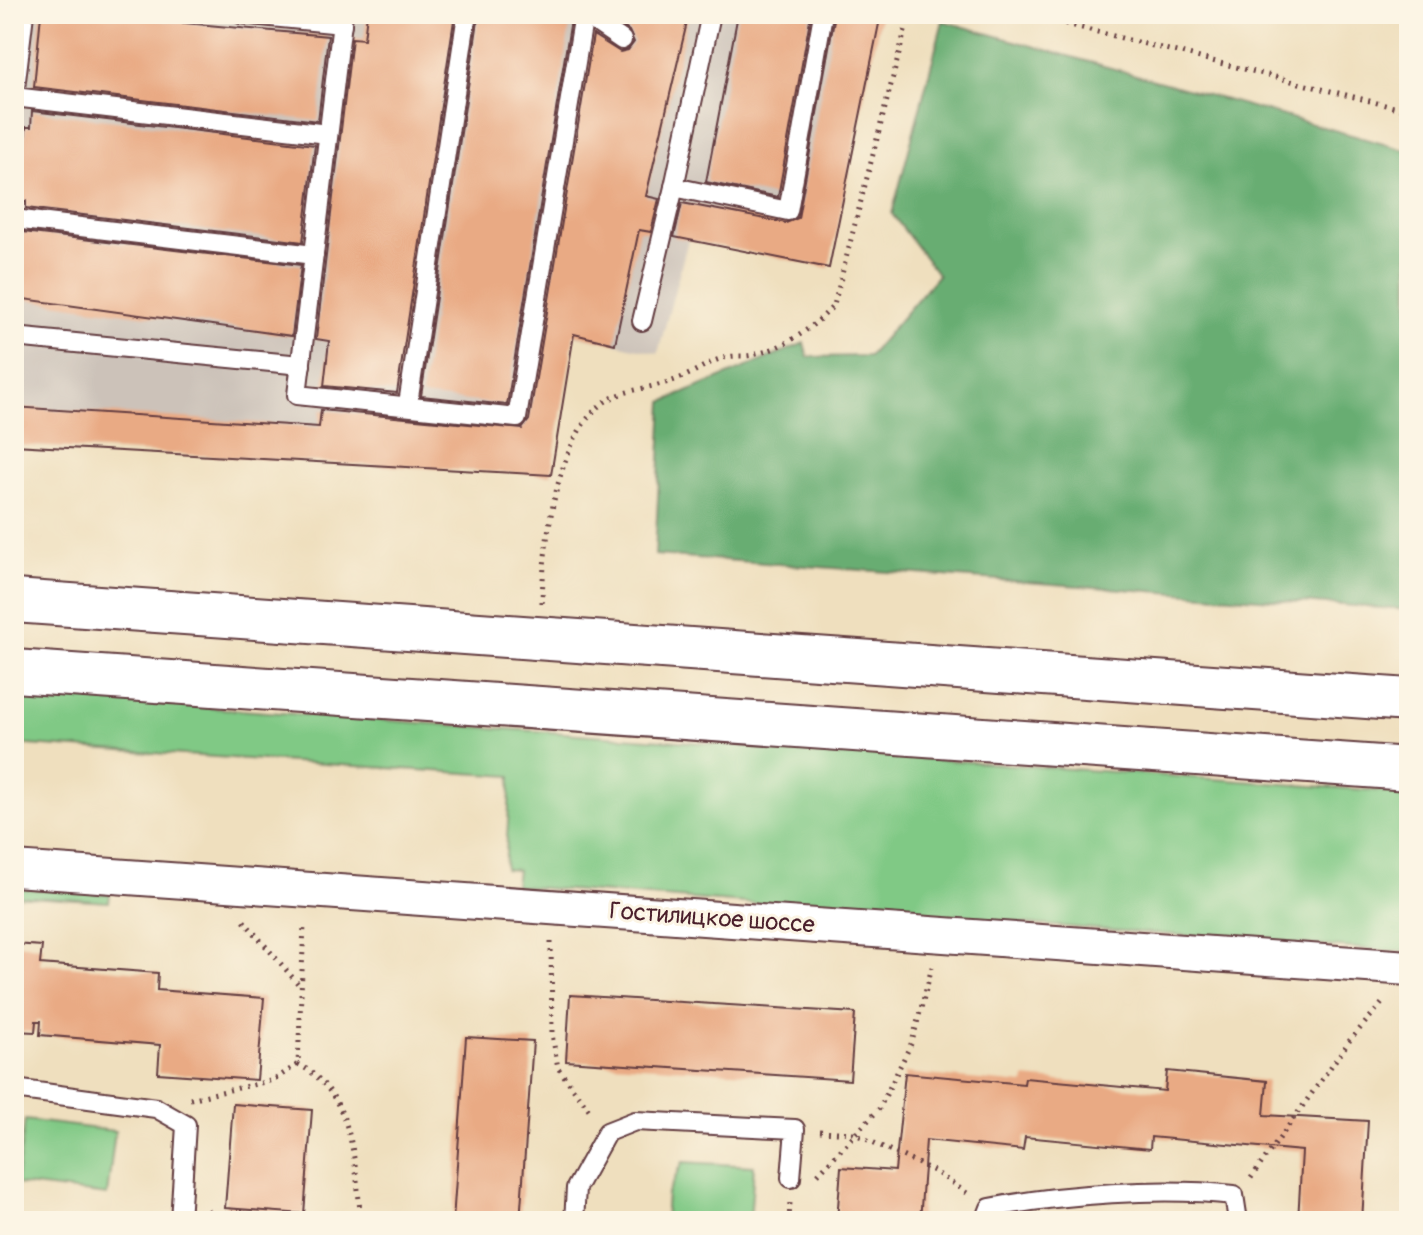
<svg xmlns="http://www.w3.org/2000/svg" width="1423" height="1235" viewBox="0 0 1423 1235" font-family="Pangolin,sans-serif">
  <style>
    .industrial { fill: #ccc2b9 }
    .green { fill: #80c985; stroke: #657458; stroke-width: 2 }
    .forest { fill: #68ad72; stroke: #59664e; stroke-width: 2 }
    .building { fill: #e9aa84 }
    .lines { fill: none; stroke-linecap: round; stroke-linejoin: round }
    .service-casing { stroke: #633c41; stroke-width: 22 }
    .minor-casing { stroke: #633c41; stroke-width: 38 }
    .tertiary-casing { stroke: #633c41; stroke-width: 46 }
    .path { stroke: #633c41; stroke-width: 5; stroke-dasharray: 2 6; stroke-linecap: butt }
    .service { stroke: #fff; stroke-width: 18 }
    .minor { stroke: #fff; stroke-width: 34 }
    .tertiary { stroke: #fff; stroke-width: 42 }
    .labels { text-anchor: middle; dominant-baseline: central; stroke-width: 6; stroke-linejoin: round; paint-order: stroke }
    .street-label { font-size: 24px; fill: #4a1f2b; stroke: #fcf5e5 }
  </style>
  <rect width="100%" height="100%" fill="#fcf5e5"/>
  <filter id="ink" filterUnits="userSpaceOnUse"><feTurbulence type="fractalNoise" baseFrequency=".0125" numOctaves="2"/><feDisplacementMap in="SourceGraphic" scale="16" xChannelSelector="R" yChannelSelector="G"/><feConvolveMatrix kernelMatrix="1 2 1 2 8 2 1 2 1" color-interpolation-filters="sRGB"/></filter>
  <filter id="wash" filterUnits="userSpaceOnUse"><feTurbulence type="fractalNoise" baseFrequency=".006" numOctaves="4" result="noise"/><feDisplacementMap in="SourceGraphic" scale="32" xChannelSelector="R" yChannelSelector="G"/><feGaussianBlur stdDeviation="1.8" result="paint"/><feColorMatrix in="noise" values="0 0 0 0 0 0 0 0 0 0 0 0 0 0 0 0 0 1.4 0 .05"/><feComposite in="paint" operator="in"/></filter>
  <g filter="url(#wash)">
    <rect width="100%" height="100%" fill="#efdfbe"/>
    <path class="industrial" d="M14 14H881L829 268 688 240 658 353 574 335 551 475 14 445Z"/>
    <g class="green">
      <path d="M15 694 1409 793 1406 952 515 886 517 870 505 869 511 776 14 744Z"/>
      <path d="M14 888 110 894 109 902 14 896Z"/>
      <path d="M25 1120 115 1131 107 1195 16 1184Z"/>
      <path d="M683 1162 754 1166 750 1221H665L667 1194Z"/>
    </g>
    <path class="forest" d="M943 21 1409 151V610L655 555 663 402 804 343 808 357 869 356 938 275 892 214Z"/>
    <g id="blocks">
      <g class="building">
        <path d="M41 14H87L328 36 318 121 34 87Z"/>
        <path d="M367 14H455L397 393 324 386 329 341 316 339 352 38 364 39Z"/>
        <path d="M479 14H572L507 405 421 396Z"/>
        <path d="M605 14H689L646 196 659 199 651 232 639 230 615 344 574 334 551 475 14 445V407L319 427 321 410 522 429 529 420 593 35 620 52 628 50 634 42 629 31Z"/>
        <path d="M738 14H811L778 197 706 182Z"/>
        <path d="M835 14H881L829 268 674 237 682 203 786 223 798 218Z"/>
        <path d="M32 111 315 145 303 242 26 208V201L19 200 26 127H31Z"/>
        <path d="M23 232 301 265 292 336 16 298Z"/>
        <path d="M14 944 42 946 40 964 158 973 157 990 264 998 257 1080 158 1073 160 1045 40 1035 41 1021H36L35 1032 14 1031Z"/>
        <path d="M570 995 855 1013 850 1080 566 1061Z"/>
        <path d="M466 1037 533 1041 520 1221H453Z"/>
        <path d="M1167 1071 1267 1081 1264 1115 1368 1121 1362 1221H1298L1302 1151 1151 1137 1150 1149 1025 1137 1023 1150 926 1140 920 1221H837L841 1167 895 1171 905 1073 1024 1084 1025 1078 1165 1091Z"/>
        <path d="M233 1104 312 1110 304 1214 225 1208Z"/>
      </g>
    </g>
  </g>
  <g filter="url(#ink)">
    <use href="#blocks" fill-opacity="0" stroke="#633c41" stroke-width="2"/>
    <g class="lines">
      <g class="service-casing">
        <g id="service">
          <path d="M241 14 342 24"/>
          <path d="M343 14 297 395 517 418 584 14 622 40"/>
          <path d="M14 97 328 134"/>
          <path d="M14 97 24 14"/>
          <path d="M674 187 711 14"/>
          <path d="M14 219 314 255"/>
          <path d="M642 321 674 187 788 211 823 14"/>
          <path d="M14 337 301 365"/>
          <path d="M408 404 467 14"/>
          <path d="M14 1089 156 1108 186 1125 180 1221"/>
          <path d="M574 1221 576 1188 607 1132 635 1121 795 1129 791 1178"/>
          <path d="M985 1221 990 1208C1062 1194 1161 1187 1234 1195L1238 1221"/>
        </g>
      </g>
      <g class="minor-casing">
        <path id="minor" d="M14 869 1409 968"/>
      </g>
      <g class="tertiary-casing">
        <g id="tertiary">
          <path d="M14 601 1409 700"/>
          <path d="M14 671 1409 769"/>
        </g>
      </g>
      <g class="path">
        <path d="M1027 14 1409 111"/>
        <path d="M542 603C543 549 556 430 608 400 629 388 655 388 678 379 695 373 710 360 728 357 736 355 744 357 752 355 785 348 812 329 834 305L908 19 915 14"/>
        <path d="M244 921 300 986"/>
        <path d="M551 942 552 1034 558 1068 591 1112"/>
        <path d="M298 1064C355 1094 355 1165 361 1221"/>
        <path d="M190 1099 274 1080 298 1064 304 925"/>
        <path d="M820 1131 853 1133 934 1171 970 1195"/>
        <path d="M818 1174 879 1109 912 1042 932 967"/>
        <path d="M1251 1178 1350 1040 1384 1001"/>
        <path d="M207 1210 217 1221"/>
        <path d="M789 1221 790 1202"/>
      </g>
      <use href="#service" class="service"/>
      <use href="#minor" class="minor"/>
      <use href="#tertiary" class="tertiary"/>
    </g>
  </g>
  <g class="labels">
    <g class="street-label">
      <text transform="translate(712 918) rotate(4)">Гостилицкое шоссе</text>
    </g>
  </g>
  <rect width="1423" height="1235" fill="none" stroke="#fcf5e5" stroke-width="48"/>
</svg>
